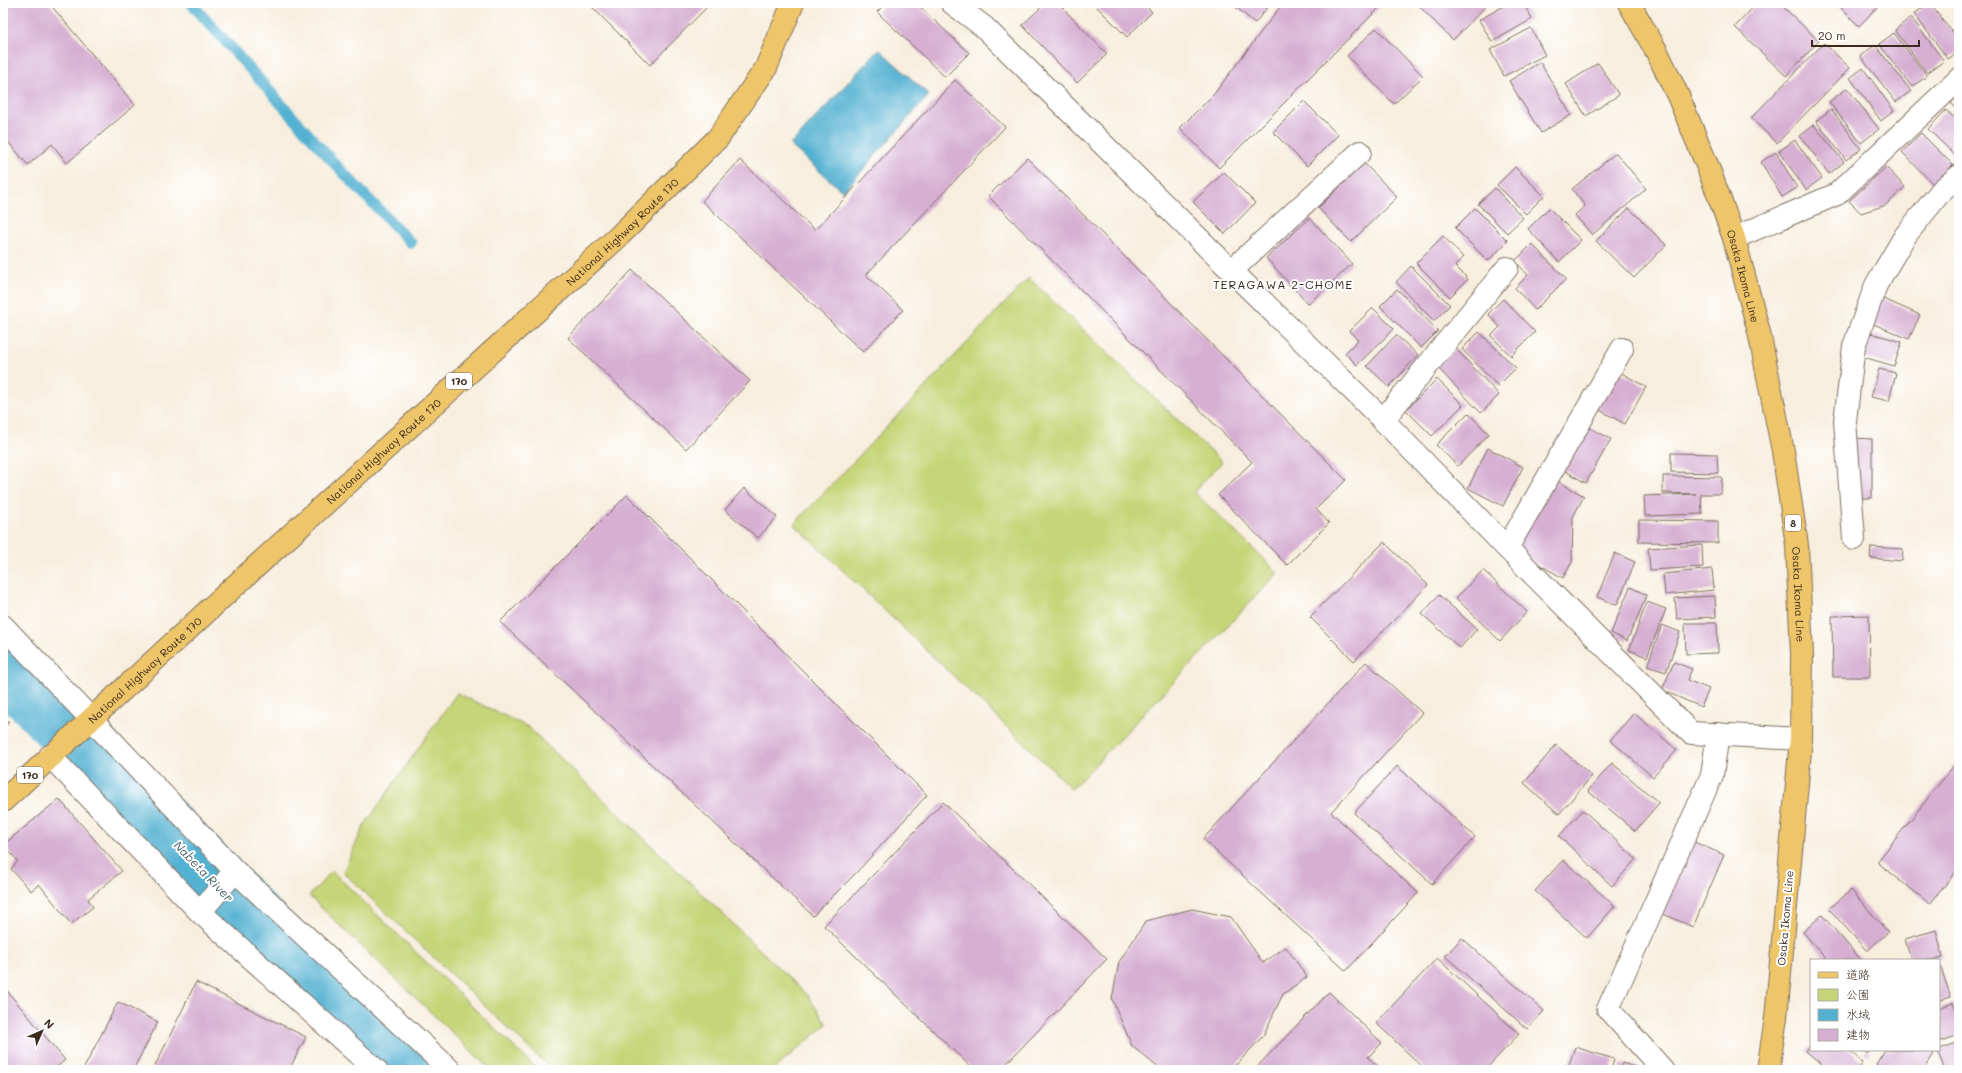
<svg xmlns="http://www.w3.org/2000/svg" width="1962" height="1073" viewBox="0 0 1962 1073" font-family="Mali,'Klee One',sans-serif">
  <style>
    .green { fill: #c5d577; stroke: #80804a }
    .water { fill: #52b1d1; stroke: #466e78 }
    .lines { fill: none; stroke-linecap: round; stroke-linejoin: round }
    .stream { stroke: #52b1d1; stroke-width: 11 }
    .river { stroke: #52b1d1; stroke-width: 64 }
    .building { fill: #d6afd3 }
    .street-casing { stroke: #7d6f61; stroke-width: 24 }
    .primary-casing { stroke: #7d6f61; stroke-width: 24 }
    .highway-casing { stroke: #7d6f61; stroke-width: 24 }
    .street { stroke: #fff; stroke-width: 22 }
    .primary { stroke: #eec569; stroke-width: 22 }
    .highway { stroke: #eec569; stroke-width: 22 }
    .labels { text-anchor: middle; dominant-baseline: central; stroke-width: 4; stroke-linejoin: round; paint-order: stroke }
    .shield { fill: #fff; stroke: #766a62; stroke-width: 1 }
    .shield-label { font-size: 10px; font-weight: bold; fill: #3b2a1e }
    .street-label { font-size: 11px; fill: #3b2a1e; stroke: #fff }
    .neighbourhood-label { font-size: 12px; letter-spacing: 1px; fill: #3b2a1e; stroke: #fff }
    .water-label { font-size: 12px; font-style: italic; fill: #446066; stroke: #fff }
  </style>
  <rect width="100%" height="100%" fill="#fff"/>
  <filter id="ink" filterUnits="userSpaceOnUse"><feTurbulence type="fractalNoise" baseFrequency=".025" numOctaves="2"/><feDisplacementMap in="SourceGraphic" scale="8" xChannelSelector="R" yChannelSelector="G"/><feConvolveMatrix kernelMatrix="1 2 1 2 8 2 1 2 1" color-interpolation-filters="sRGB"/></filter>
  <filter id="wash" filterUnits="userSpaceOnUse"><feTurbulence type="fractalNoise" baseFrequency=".012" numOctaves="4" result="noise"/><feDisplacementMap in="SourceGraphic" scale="16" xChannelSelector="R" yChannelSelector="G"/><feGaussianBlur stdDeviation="0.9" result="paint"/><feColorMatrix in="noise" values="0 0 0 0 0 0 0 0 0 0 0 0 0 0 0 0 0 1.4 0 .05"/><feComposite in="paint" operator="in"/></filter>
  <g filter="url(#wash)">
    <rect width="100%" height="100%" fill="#f7eedd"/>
    <g class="green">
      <path d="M1029 278 1222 462 1194 492 1278 573 1072 789 794 524Z"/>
      <path d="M457 693 528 727 807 995 827 1024 773 1070H552L343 872 364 826Z"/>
      <path d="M332 871 538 1070H491L309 896Z"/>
    </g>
    <path class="water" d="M879 49 929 95 843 192 790 145Z"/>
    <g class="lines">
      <path class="stream" d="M191 3 335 164 411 243"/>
      <path class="river" d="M3 662 280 949 415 1070"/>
    </g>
    <g id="blocks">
      <g class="building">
        <path d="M3 3H49L135 105 67 163 52 144 28 165 3 136Z"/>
        <path d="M588 3H711L650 65Z"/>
        <path d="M886 3H916L969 53 945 77 877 12Z"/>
        <path d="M1046 3H1058L1107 54 1077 83 1022 25Z"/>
        <path d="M1093 3H1143L1152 12 1127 37Z"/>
        <path d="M1231 3H1271L1255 23Z"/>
        <path d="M1283 3H1384L1219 168 1180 128 1214 94Z"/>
        <path d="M1416 3H1489L1453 40Z"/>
        <path d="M1509 3H1523L1532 19 1492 42 1479 20Z"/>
        <path d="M1757 3H1779L1819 41 1786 76 1735 27Z"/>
        <path d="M1836 3H1881L1859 26Z"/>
        <path d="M1929 3 1959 40V51L1948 59 1914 14Z"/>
        <path d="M1911 17 1944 61 1927 73 1895 30Z"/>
        <path d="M1376 28 1423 76 1394 104 1347 56Z"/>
        <path d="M1531 28 1545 55 1504 76 1490 50Z"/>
        <path d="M1894 33 1927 76 1912 87 1879 44Z"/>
        <path d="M1824 43 1850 68 1777 143 1751 118Z"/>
        <path d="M1875 45 1911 91 1896 102 1860 56Z"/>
        <path d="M1540 62 1571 115 1541 133 1509 81Z"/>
        <path d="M1598 63 1619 95 1586 116 1566 84Z"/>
        <path d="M1863 68 1894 111 1881 121 1850 78Z"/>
        <path d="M955 80 1005 127 866 275 903 310 863 352 702 201 740 160 815 230Z"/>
        <path d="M1847 88 1879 129 1861 143 1829 102Z"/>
        <path d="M1959 95V111L1951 103Z"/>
        <path d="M1304 101 1338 135 1307 166 1273 132Z"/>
        <path d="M1831 109 1861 149 1846 160 1816 121Z"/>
        <path d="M1946 110 1959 122V159L1928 129Z"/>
        <path d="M1814 125 1844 162 1829 174 1800 136Z"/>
        <path d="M1921 133 1953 165 1934 185 1902 152Z"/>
        <path d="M1795 140 1822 178 1806 190 1779 151Z"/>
        <path d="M1776 152 1797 188 1782 197 1761 162Z"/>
        <path d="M1616 153 1646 189 1592 235 1575 215 1585 206 1572 189Z"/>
        <path d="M1027 158 1346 480 1316 509 1329 523 1287 565 1218 495 1252 462 988 196Z"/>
        <path d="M1364 163 1397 197 1351 242 1318 208Z"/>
        <path d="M1515 167 1544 196 1526 214 1497 185Z"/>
        <path d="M1886 167 1905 187 1886 205 1861 213 1849 201Z"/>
        <path d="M1224 172 1255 203 1225 234 1193 202Z"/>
        <path d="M1495 188 1523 218 1507 233 1478 204Z"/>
        <path d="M1475 208 1508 241 1488 261 1455 228Z"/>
        <path d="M1549 208 1581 240 1559 262 1528 229Z"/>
        <path d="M1629 208 1666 245 1634 278 1596 241Z"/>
        <path d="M1310 218 1352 264 1308 304 1266 258Z"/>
        <path d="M1443 236 1463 257 1455 266 1468 279 1450 297 1416 263Z"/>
        <path d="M1532 244 1566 279 1535 310 1515 288 1528 275 1515 261Z"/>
        <path d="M1411 266 1450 305 1434 321 1396 282Z"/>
        <path d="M632 270 750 381 686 449 568 338Z"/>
        <path d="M1397 289 1438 331 1421 348 1380 306Z"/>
        <path d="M1879 297 1920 315 1909 339 1869 322Z"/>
        <path d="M1503 299 1535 332 1511 356 1491 336 1500 327 1488 314Z"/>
        <path d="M1373 308 1394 329 1357 365 1345 353 1358 340 1349 331Z"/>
        <path d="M1479 332 1516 368 1498 386 1462 349Z"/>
        <path d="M1867 332 1902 342 1894 366 1860 356Z"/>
        <path d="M1396 335 1418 355 1389 387 1367 366Z"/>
        <path d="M1456 349 1499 395 1481 413 1437 367Z"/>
        <path d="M1879 369 1896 373 1889 401 1871 397Z"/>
        <path d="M1618 371 1646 387 1625 424 1596 408Z"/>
        <path d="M1437 379 1463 405 1432 436 1406 410Z"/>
        <path d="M1468 413 1489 434 1458 466 1436 445Z"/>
        <path d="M1585 425 1611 439 1586 483 1562 469Z"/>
        <path d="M1854 438 1872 439V498H1854Z"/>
        <path d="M1488 448 1523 467 1503 506 1468 488Z"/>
        <path d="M1671 453 1717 454 1718 473 1671 472Z"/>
        <path d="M1663 476 1722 477 1721 494H1701L1702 514 1645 516 1644 496 1696 494 1663 493Z"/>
        <path d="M1554 479 1584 496 1573 517 1572 562 1563 578 1514 550Z"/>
        <path d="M744 488 777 517 758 538 725 510Z"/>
        <path d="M627 495 927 795 856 873 813 916 500 622Z"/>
        <path d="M1639 520 1718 521V543L1639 542Z"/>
        <path d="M1384 542 1428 585 1354 661 1310 617Z"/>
        <path d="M1702 545 1703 567 1650 570 1648 548Z"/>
        <path d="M1871 547 1903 549 1902 561 1870 558Z"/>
        <path d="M1615 553 1635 562 1617 605 1597 597Z"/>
        <path d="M1712 569 1714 590 1665 595 1663 574Z"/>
        <path d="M1483 570 1527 612 1500 641 1456 598Z"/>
        <path d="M1630 587 1647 595 1627 641 1611 633Z"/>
        <path d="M1439 595 1477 629 1460 648 1422 614Z"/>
        <path d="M1715 596 1716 617 1677 619 1675 598Z"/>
        <path d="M1647 602 1666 609 1647 657 1629 650Z"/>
        <path d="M1869 615 1870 677H1833L1832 616Z"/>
        <path d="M1685 623H1717L1718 653 1686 654Z"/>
        <path d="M1662 625 1680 632 1666 672 1647 666Z"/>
        <path d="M1366 662 1422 713 1331 812 1418 893 1346 971 1203 839Z"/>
        <path d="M1674 662 1692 669 1687 680 1709 689 1701 707 1662 690Z"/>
        <path d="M1634 713 1677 750 1653 777 1610 740Z"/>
        <path d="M3 716 9 722 3 727Z"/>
        <path d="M1556 745 1592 776 1559 814 1524 783Z"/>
        <path d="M1959 759V868L1930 904 1877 862Z"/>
        <path d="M1612 763 1659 803 1635 831 1588 791Z"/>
        <path d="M1397 766 1475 837 1432 884 1354 813Z"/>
        <path d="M59 799 122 871 88 899 93 907 71 924 39 884 31 891 11 869 18 861 3 845Z"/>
        <path d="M943 802 1107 959 1000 1070H974L824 926Z"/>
        <path d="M1583 810 1636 859 1612 886 1559 836Z"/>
        <path d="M1692 841 1724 855 1693 927 1661 913Z"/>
        <path d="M1563 860 1615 906 1587 938 1535 891Z"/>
        <path d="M1851 890 1888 932 1867 951 1829 909Z"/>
        <path d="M1192 909 1231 917 1263 963 1286 947 1307 977 1283 994 1263 1036 1237 1064 1222 1070H1161L1132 1046 1112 999 1119 962 1146 921Z"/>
        <path d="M1822 915 1861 960H1827L1803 932Z"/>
        <path d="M1936 930 1943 957 1931 960H1911L1905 939Z"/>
        <path d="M1462 938 1544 1011 1527 1029 1445 956Z"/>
        <path d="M1437 958 1519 1034 1485 1070H1426L1376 1023Z"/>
        <path d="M1939 963 1951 997 1939 1001Z"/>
        <path d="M196 982 306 1037 289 1070H153Z"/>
        <path d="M3 986 65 1060 53 1070H10L8 1068 3 1070Z"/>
        <path d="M1329 992 1382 1043 1368 1057 1382 1070H1254Z"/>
        <path d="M118 1002 158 1022 133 1070H83Z"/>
        <path d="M1953 1003 1959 1019V1035L1939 1042V1008Z"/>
        <path d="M1959 1042V1070H1945L1937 1050Z"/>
        <path d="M1811 1045V1050H1849L1863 1063 1857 1070H1828L1806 1051Z"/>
        <path d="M1575 1047 1614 1059 1611 1070H1567Z"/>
        <path d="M1863 1050H1871L1867 1054Z"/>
        <path d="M1885 1050H1928L1934 1054 1923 1070H1885L1876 1064Z"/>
        <path d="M1622 1063 1644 1070H1620Z"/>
      </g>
    </g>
  </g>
  <g filter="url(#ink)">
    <use href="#blocks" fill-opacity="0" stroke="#7d6f61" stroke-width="1"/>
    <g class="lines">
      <g class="street-casing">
        <g id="street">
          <path d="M952 3 984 27 1383 420 1507 548 1691 733 1801 739"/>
          <path d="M1734 238 1837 194 1959 79"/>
          <path d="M1232 270 1360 152"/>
          <path d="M1383 420 1507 268"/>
          <path d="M1854 539 1845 421 1854 346 1876 285 1905 236 1942 190 1959 176"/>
          <path d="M1507 548 1622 349"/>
          <path d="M3 626 235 871 450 1070"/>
          <path d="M50 756 200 912 376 1070"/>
          <path d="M200 912 235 871"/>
          <path d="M1663 1070 1608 1009 1712 775 1718 734"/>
        </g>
      </g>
      <g class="primary-casing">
        <g id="primary">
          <path id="s1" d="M1629 3 1657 52 1679 98 1708 167 1734 238 1759 332 1783 451 1797 545 1802 655 1801 739 1776 1018 1768 1070"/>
        </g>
      </g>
      <g class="highway-casing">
        <g id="highway">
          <path id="s2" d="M3 801 227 593 618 237 718 138 766 68 793 3"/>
        </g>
      </g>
      <use href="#street" class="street"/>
      <use href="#primary" class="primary"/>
      <use href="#highway" class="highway"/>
    </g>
  </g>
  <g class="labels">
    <g class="shield">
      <rect x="446" y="373" width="26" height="16" rx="3"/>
      <rect x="1785" y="515" width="16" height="16" rx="3"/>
      <rect x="17" y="767" width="26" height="16" rx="3"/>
    </g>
    <g class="shield-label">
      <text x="459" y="381">170</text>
      <text x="1793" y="523">8</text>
      <text x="30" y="775">170</text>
    </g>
    <g class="street-label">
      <text stroke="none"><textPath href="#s2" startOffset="841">National Highway Route 170</textPath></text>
      <text stroke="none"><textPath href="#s1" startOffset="297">Osaka Ikoma Line</textPath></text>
      <text stroke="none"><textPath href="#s2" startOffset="517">National Highway Route 170</textPath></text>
      <text stroke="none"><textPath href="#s1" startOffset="621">Osaka Ikoma Line</textPath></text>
      <text stroke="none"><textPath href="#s2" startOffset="193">National Highway Route 170</textPath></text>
      <text transform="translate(1785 918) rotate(-85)">Osaka Ikoma Line</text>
    </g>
    <g class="neighbourhood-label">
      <text x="1283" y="284">TERAGAWA 2-CHOME</text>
    </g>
    <g class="water-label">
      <text transform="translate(204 871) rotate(46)">Nabeta River</text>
    </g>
  </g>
  <rect width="1962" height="1073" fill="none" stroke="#fff" stroke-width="16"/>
  <rect x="1810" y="959" width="130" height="92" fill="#ffffff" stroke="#b1aaa5"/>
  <rect x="1818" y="972" width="20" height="6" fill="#eec569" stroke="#b1aaa5"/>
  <text x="1846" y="979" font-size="12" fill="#3b2a1e">道路</text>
  <rect x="1818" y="989" width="20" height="12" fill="#c5d577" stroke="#b1aaa5"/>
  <text x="1846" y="999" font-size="12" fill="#3b2a1e">公園</text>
  <rect x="1818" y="1009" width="20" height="12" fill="#52b1d1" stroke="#b1aaa5"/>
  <text x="1846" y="1019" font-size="12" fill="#3b2a1e">水域</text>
  <rect x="1818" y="1029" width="20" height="12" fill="#d6afd3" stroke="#b1aaa5"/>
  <text x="1846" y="1039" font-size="12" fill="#3b2a1e">建物</text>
  <g transform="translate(42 1031) rotate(45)" stroke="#ffffff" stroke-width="3" paint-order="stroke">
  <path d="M0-3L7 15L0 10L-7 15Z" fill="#3b2a1e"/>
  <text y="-6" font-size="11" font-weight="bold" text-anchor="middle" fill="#3b2a1e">N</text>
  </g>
  <path d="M1812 40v6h107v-6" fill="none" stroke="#3b2a1e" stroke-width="2"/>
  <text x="1818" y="40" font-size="12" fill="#3b2a1e" stroke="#ffffff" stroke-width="3" paint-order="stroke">20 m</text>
</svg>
